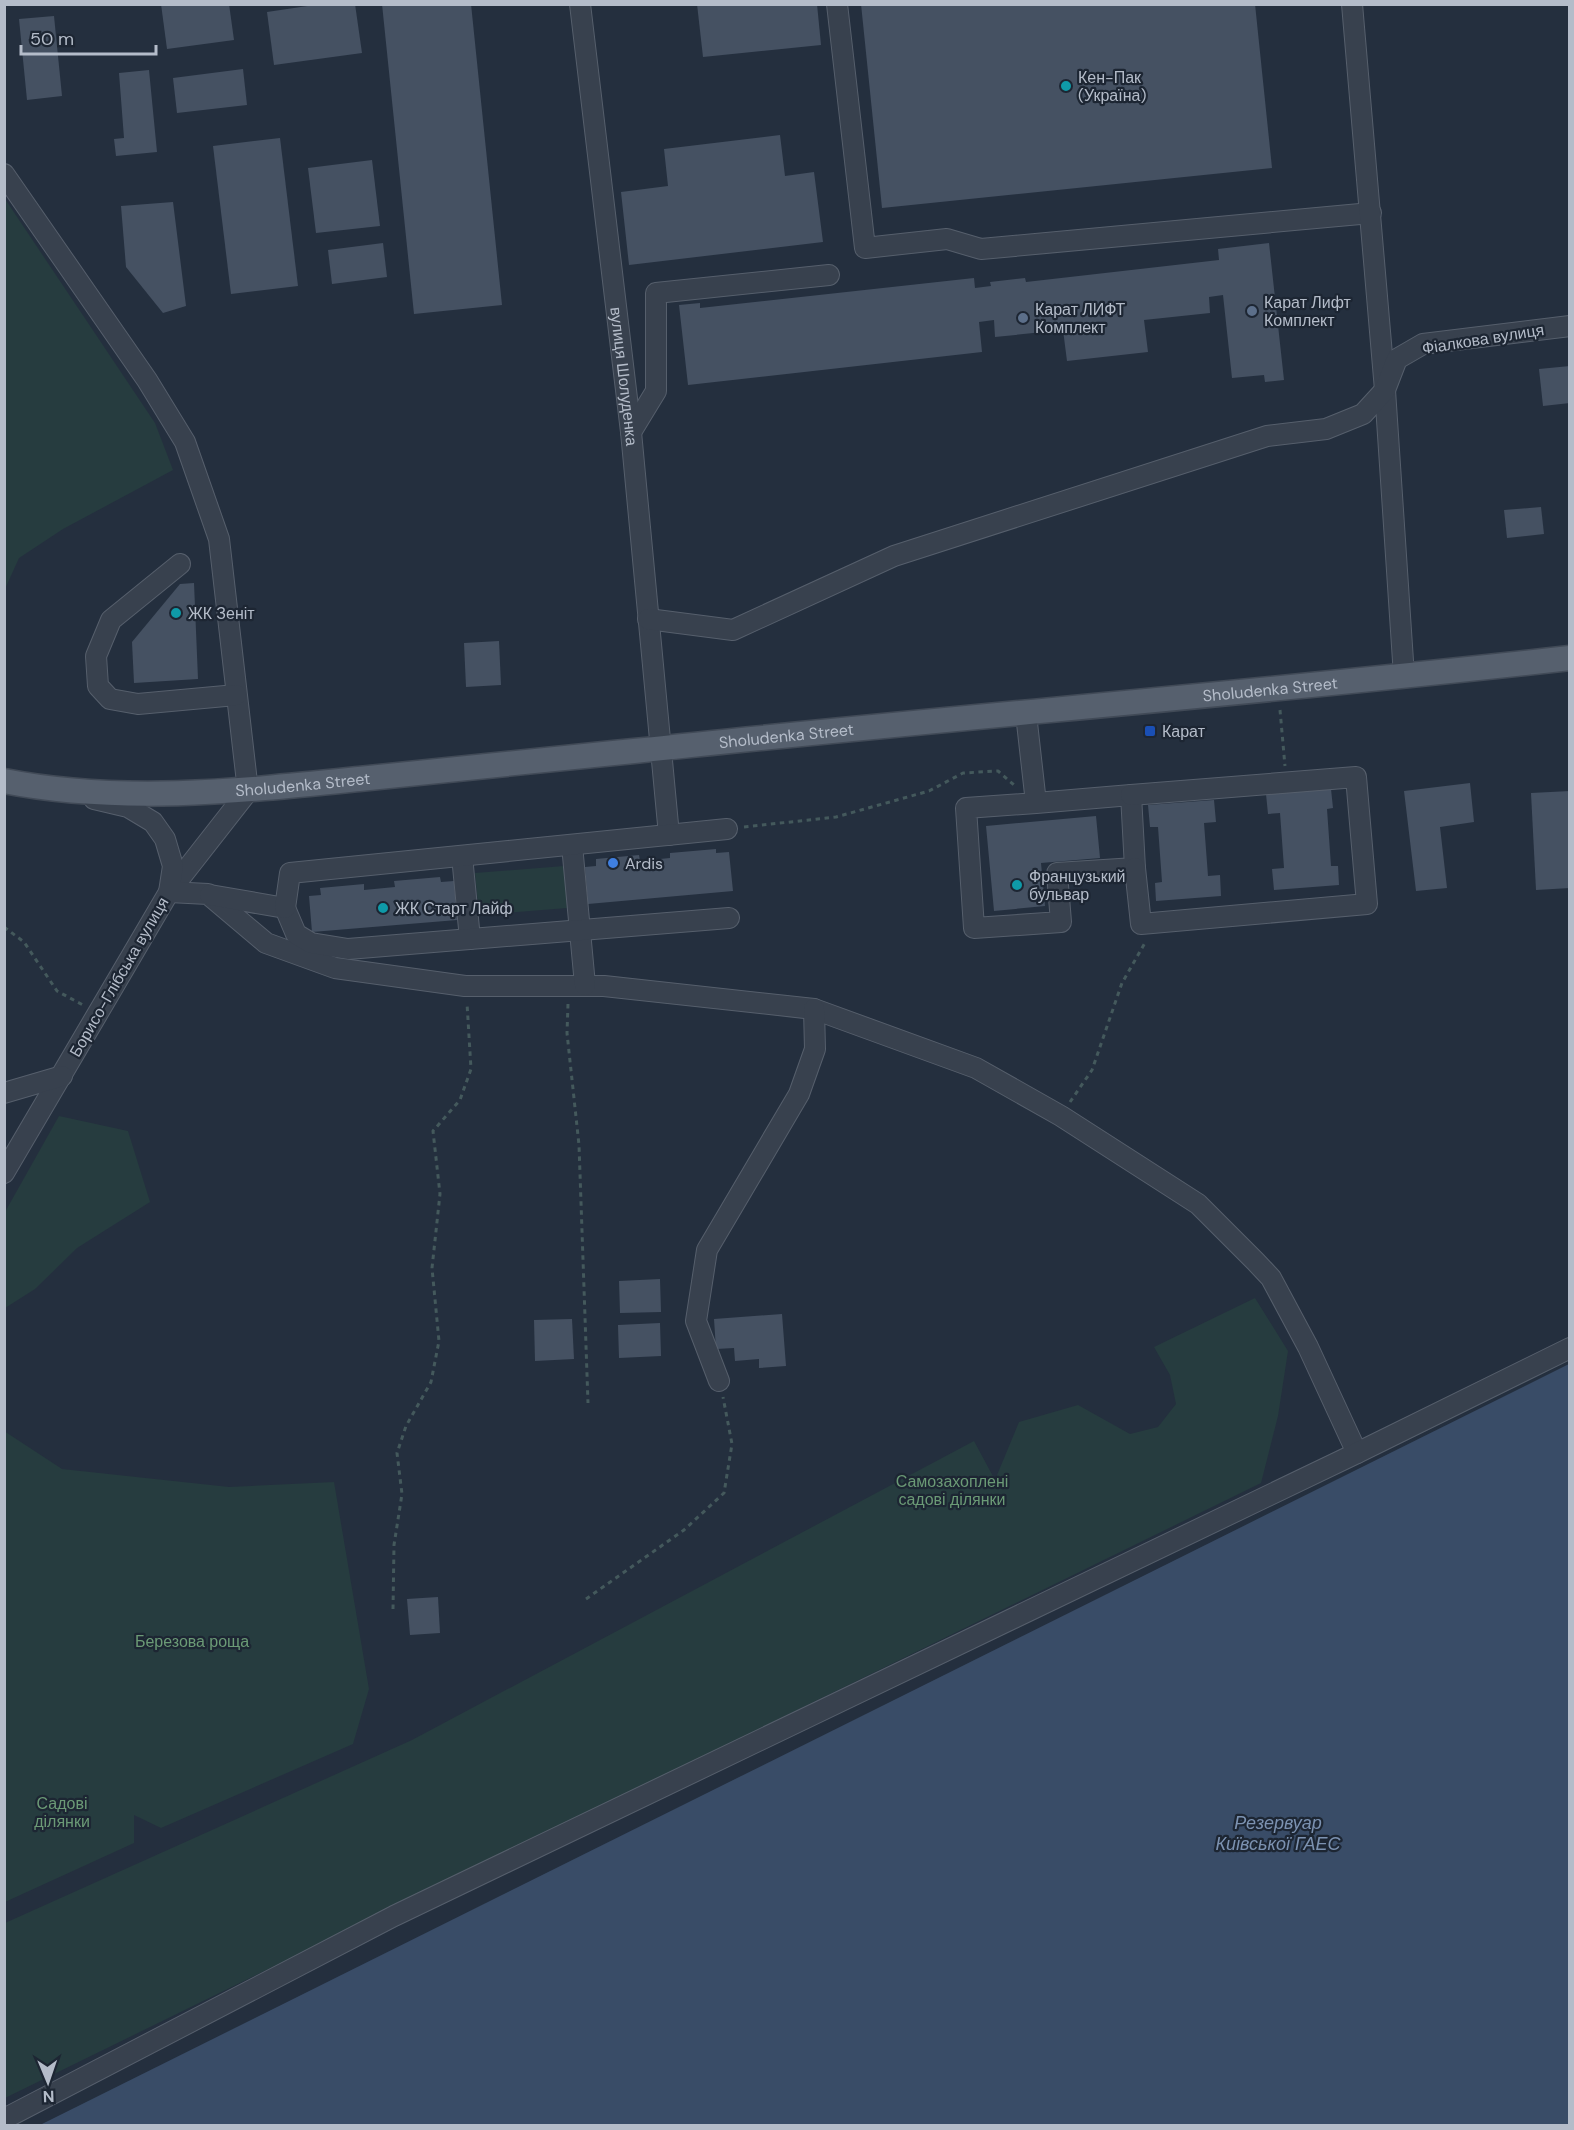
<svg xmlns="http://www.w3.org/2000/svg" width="1574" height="2130" viewBox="0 0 1574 2130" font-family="'DM Sans',sans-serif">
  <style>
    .green { fill: #263c3f }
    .water { fill: #394c67 }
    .building { fill: #455162 }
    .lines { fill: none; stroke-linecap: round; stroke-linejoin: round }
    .minor-casing { stroke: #565f6c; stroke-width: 22 }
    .major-casing { stroke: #414a57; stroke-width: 27 }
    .path { stroke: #44595c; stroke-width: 3; stroke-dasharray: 4.5 4.5; stroke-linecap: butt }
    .minor { stroke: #38414e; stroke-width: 20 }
    .major { stroke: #56606e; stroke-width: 24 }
    .culture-dot { fill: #0f9aa8; stroke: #1d2633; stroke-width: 2 }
    .service-dot { fill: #5c6f8a; stroke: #1d2633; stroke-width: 2 }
    .transit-dot { fill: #1a4fb4; stroke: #1d2633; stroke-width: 2 }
    .shop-dot { fill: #3f7fe0; stroke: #1d2633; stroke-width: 2 }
    .labels { text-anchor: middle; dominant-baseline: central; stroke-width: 4.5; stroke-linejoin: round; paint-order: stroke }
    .poi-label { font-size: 16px; fill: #b4bcc9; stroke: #1d2633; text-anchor: start }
    .street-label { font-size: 16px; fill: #b4bcc9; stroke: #1d2633 }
    .park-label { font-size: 16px; fill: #6b9a76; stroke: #1d2633 }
    .water-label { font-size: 18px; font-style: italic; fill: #7c92b1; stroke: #1d2633 }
  </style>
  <rect width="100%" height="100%" fill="#242f3e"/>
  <g class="green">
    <path d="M5 199 155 423 173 470 63 529 19 558 5 589Z"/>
    <path d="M564 866 567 908 479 915 475 873Z"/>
    <path d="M59 1116 128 1131 150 1202 77 1248 35 1289 5 1308V1212Z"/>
    <path d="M1255 1298 1288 1351 1278 1416 1261 1483 5 2098V1923L412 1740 974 1441 995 1480 1019 1422 1078 1405 1130 1434 1158 1427 1176 1404 1170 1375 1154 1347Z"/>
    <path d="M4 1431 62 1469 229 1487 334 1482 369 1689 353 1744 161 1828 134 1815V1843L5 1902Z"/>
  </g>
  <path class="water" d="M1569 1364V2125H40Z"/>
  <g class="building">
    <path d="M161 4H229L234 40 167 49Z"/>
    <path d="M321 4H355L362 53 274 65 267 12Z"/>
    <path d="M382 4H471L502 305 414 314Z"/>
    <path d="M697 4H817L821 45 703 57Z"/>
    <path d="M861 4H1255L1272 168 882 208Z"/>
    <path d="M54 16 62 96 27 100 19 19Z"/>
    <path d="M243 69 247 105 177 113 173 78Z"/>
    <path d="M149 70 157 152 116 156 114 139 124 138 119 73Z"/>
    <path d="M780 135 785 176 814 172 823 242 629 265 621 192 668 186 664 149Z"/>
    <path d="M280 138 298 286 231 294 213 146Z"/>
    <path d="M372 160 380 226 316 233 308 168Z"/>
    <path d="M173 202 186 306 163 313 126 267 121 206Z"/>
    <path d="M383 243 387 277 332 284 328 250Z"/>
    <path d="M1269 243 1284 380 1265 382 1264 375 1232 378 1223 295 1209 297 1210 313 1144 320 1148 352 1067 361 1063 330 995 337 994 320 979 322 982 352 688 385 679 305 700 303V308L974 278 975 288 991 286 990 282 1025 278 1026 282 1219 260 1218 249Z"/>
    <path d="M1570 366V403L1543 406 1539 369Z"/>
    <path d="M1541 507 1544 534 1507 538 1504 510Z"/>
    <path d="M194 583 198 679 134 683 132 642 180 584Z"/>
    <path d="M499 641 501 685 466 687 464 643Z"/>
    <path d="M1470 783 1474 822 1440 827 1447 888 1416 891 1404 791Z"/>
    <path d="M1331 789 1333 808 1327 809 1331 866H1338L1339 885 1274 890 1272 869 1284 868 1280 813 1268 814 1266 794Z"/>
    <path d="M1570 791V888L1536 890 1531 793Z"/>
    <path d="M1214 800 1216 822 1204 823 1208 876 1220 875 1221 896 1156 901 1155 883 1162 882 1158 827H1150L1148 805Z"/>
    <path d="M1096 816 1100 858 1041 863 1045 906 994 911 986 826Z"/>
    <path d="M716 849V853L729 852 733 891 588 904 585 867 596 866V859L639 855 640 861 670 858V853Z"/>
    <path d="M440 877 441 882 454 881 457 920 312 932 309 896 321 895 320 888 364 884V890L395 887 394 881Z"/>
    <path d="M660 1279 661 1312 620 1313 619 1281Z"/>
    <path d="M782 1314 786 1366 759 1368V1359L735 1361 734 1348 716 1349 714 1319Z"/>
    <path d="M572 1319 574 1359 535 1361 534 1320Z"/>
    <path d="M660 1323 661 1356 619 1358 618 1325Z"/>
    <path d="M438 1597 440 1633 410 1635 407 1599Z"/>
  </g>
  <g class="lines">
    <g class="minor-casing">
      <g id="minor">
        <path id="s1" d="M580 4 631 432 669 835"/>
        <path d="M837 4 865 248 947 239 981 249 1371 213"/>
        <path d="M1352 4 1385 390 1404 676"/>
        <path d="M4 174 147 380 185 442 219 539 248 791 169 892 4 1173"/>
        <path d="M631 432 656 391V293L829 275"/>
        <path d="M180 564 111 620 96 656 98 686 110 699 138 704 236 695"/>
        <path d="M648 619 733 630 894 556 1267 436 1326 429 1363 414 1385 390 1397 359 1423 344 1570 326"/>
        <path d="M1026 714 1036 803 966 808 974 928 1061 922 1057 873 1135 868 1131 795 1036 803"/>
        <path d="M1131 795 1356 777 1367 904 1141 924 1135 868"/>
        <path d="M94 799 128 807 153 822 165 839 173 866 169 892 208 894 266 943 335 968 465 986H604L814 1009 976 1068 1061 1116 1198 1204 1256 1262 1271 1278 1308 1347 1357 1453"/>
        <path d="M572 845 585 985"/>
        <path d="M462 856 470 939"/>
        <path d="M210 895 285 908 296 934 311 943 348 949 729 918"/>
        <path d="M285 908 290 873 727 829"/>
        <path d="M4 1093 62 1076"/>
        <path d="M719 1381 696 1321 707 1250 799 1094 815 1049 814 1009"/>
        <path d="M4 2119 394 1916 1357 1453 1570 1348"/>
      </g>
    </g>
    <g class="major-casing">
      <g id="major">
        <path id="s2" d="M4 781C121 804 241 791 359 779 450 770 542 760 634 751 945 718 1258 693 1570 658"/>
      </g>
    </g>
    <g class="path">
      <path d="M1280 710 1285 766"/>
      <path d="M744 827 836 817 929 791 963 773 998 771 1014 785"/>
      <path d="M4 927 24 942 57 991 83 1005"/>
      <path d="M568 1004 567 1033 579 1145 588 1403"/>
      <path d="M1070 1102 1092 1070 1122 983 1146 941"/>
      <path d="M586 1599 684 1530 724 1493 732 1444 723 1397"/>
      <path d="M393 1609 394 1545 402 1494 397 1453 406 1426 431 1382 439 1341 432 1268 440 1194 433 1131 460 1100 471 1069 467 1003"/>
    </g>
    <use href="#minor" class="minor"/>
    <use href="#major" class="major"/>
  </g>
  <g class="culture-dot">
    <circle cx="1066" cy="86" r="6"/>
    <circle cx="176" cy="613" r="6"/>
    <circle cx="1017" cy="885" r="6"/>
    <circle cx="383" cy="908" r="6"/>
  </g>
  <g class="service-dot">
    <circle cx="1252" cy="311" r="6"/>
    <circle cx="1023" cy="318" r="6"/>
  </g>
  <rect class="transit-dot" x="1144" y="725" width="12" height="12" rx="3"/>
  <circle class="shop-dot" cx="613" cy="863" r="6"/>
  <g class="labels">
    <g class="poi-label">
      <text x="1078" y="77">Кен-Пак<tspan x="1078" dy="18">(Україна)</tspan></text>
      <text x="1264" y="302">Карат Лифт<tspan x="1264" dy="18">Комплект</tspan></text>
      <text x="1035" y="309">Карат ЛИФТ<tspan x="1035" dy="18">Комплект</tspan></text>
      <text x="188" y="613">ЖК Зеніт</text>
      <text x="1162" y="731">Карат</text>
      <text x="625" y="863">Ardis</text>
      <text x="1029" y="876">Французький<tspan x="1029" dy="18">бульвар</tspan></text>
      <text x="395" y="908">ЖК Старт Лайф</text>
    </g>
    <g class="street-label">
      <text transform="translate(1483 339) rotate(-9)">Фіалкова вулиця</text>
      <text stroke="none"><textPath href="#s1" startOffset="375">вулиця Шолуденка</textPath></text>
      <text stroke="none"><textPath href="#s2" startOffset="1272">Sholudenka Street</textPath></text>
      <text stroke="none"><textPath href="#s2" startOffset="786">Sholudenka Street</textPath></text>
      <text stroke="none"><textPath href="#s2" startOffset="300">Sholudenka Street</textPath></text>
      <text transform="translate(119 977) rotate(-60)">Борисо-Глібська вулиця</text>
    </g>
    <g class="park-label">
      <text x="952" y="1481">Самозахоплені<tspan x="952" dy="18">садові ділянки</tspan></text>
      <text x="192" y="1641">Березова роща</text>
      <text x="62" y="1803">Садові<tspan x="62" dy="18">ділянки</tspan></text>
    </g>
    <g class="water-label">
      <text x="1278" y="1823">Резервуар<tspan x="1278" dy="21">Київської ГАЕС</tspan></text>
    </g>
  </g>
  <rect width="1574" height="2130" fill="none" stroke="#b4bcc9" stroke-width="12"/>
  <g transform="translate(48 2082) rotate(178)" stroke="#1d2633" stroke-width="4.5" paint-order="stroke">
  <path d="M0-4.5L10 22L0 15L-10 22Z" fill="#b4bcc9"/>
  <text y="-9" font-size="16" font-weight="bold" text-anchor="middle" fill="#b4bcc9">N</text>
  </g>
  <path d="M21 45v9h135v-9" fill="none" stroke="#b4bcc9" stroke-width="3"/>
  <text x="30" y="45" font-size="18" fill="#b4bcc9" stroke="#1d2633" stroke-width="4.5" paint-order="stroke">50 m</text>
</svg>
